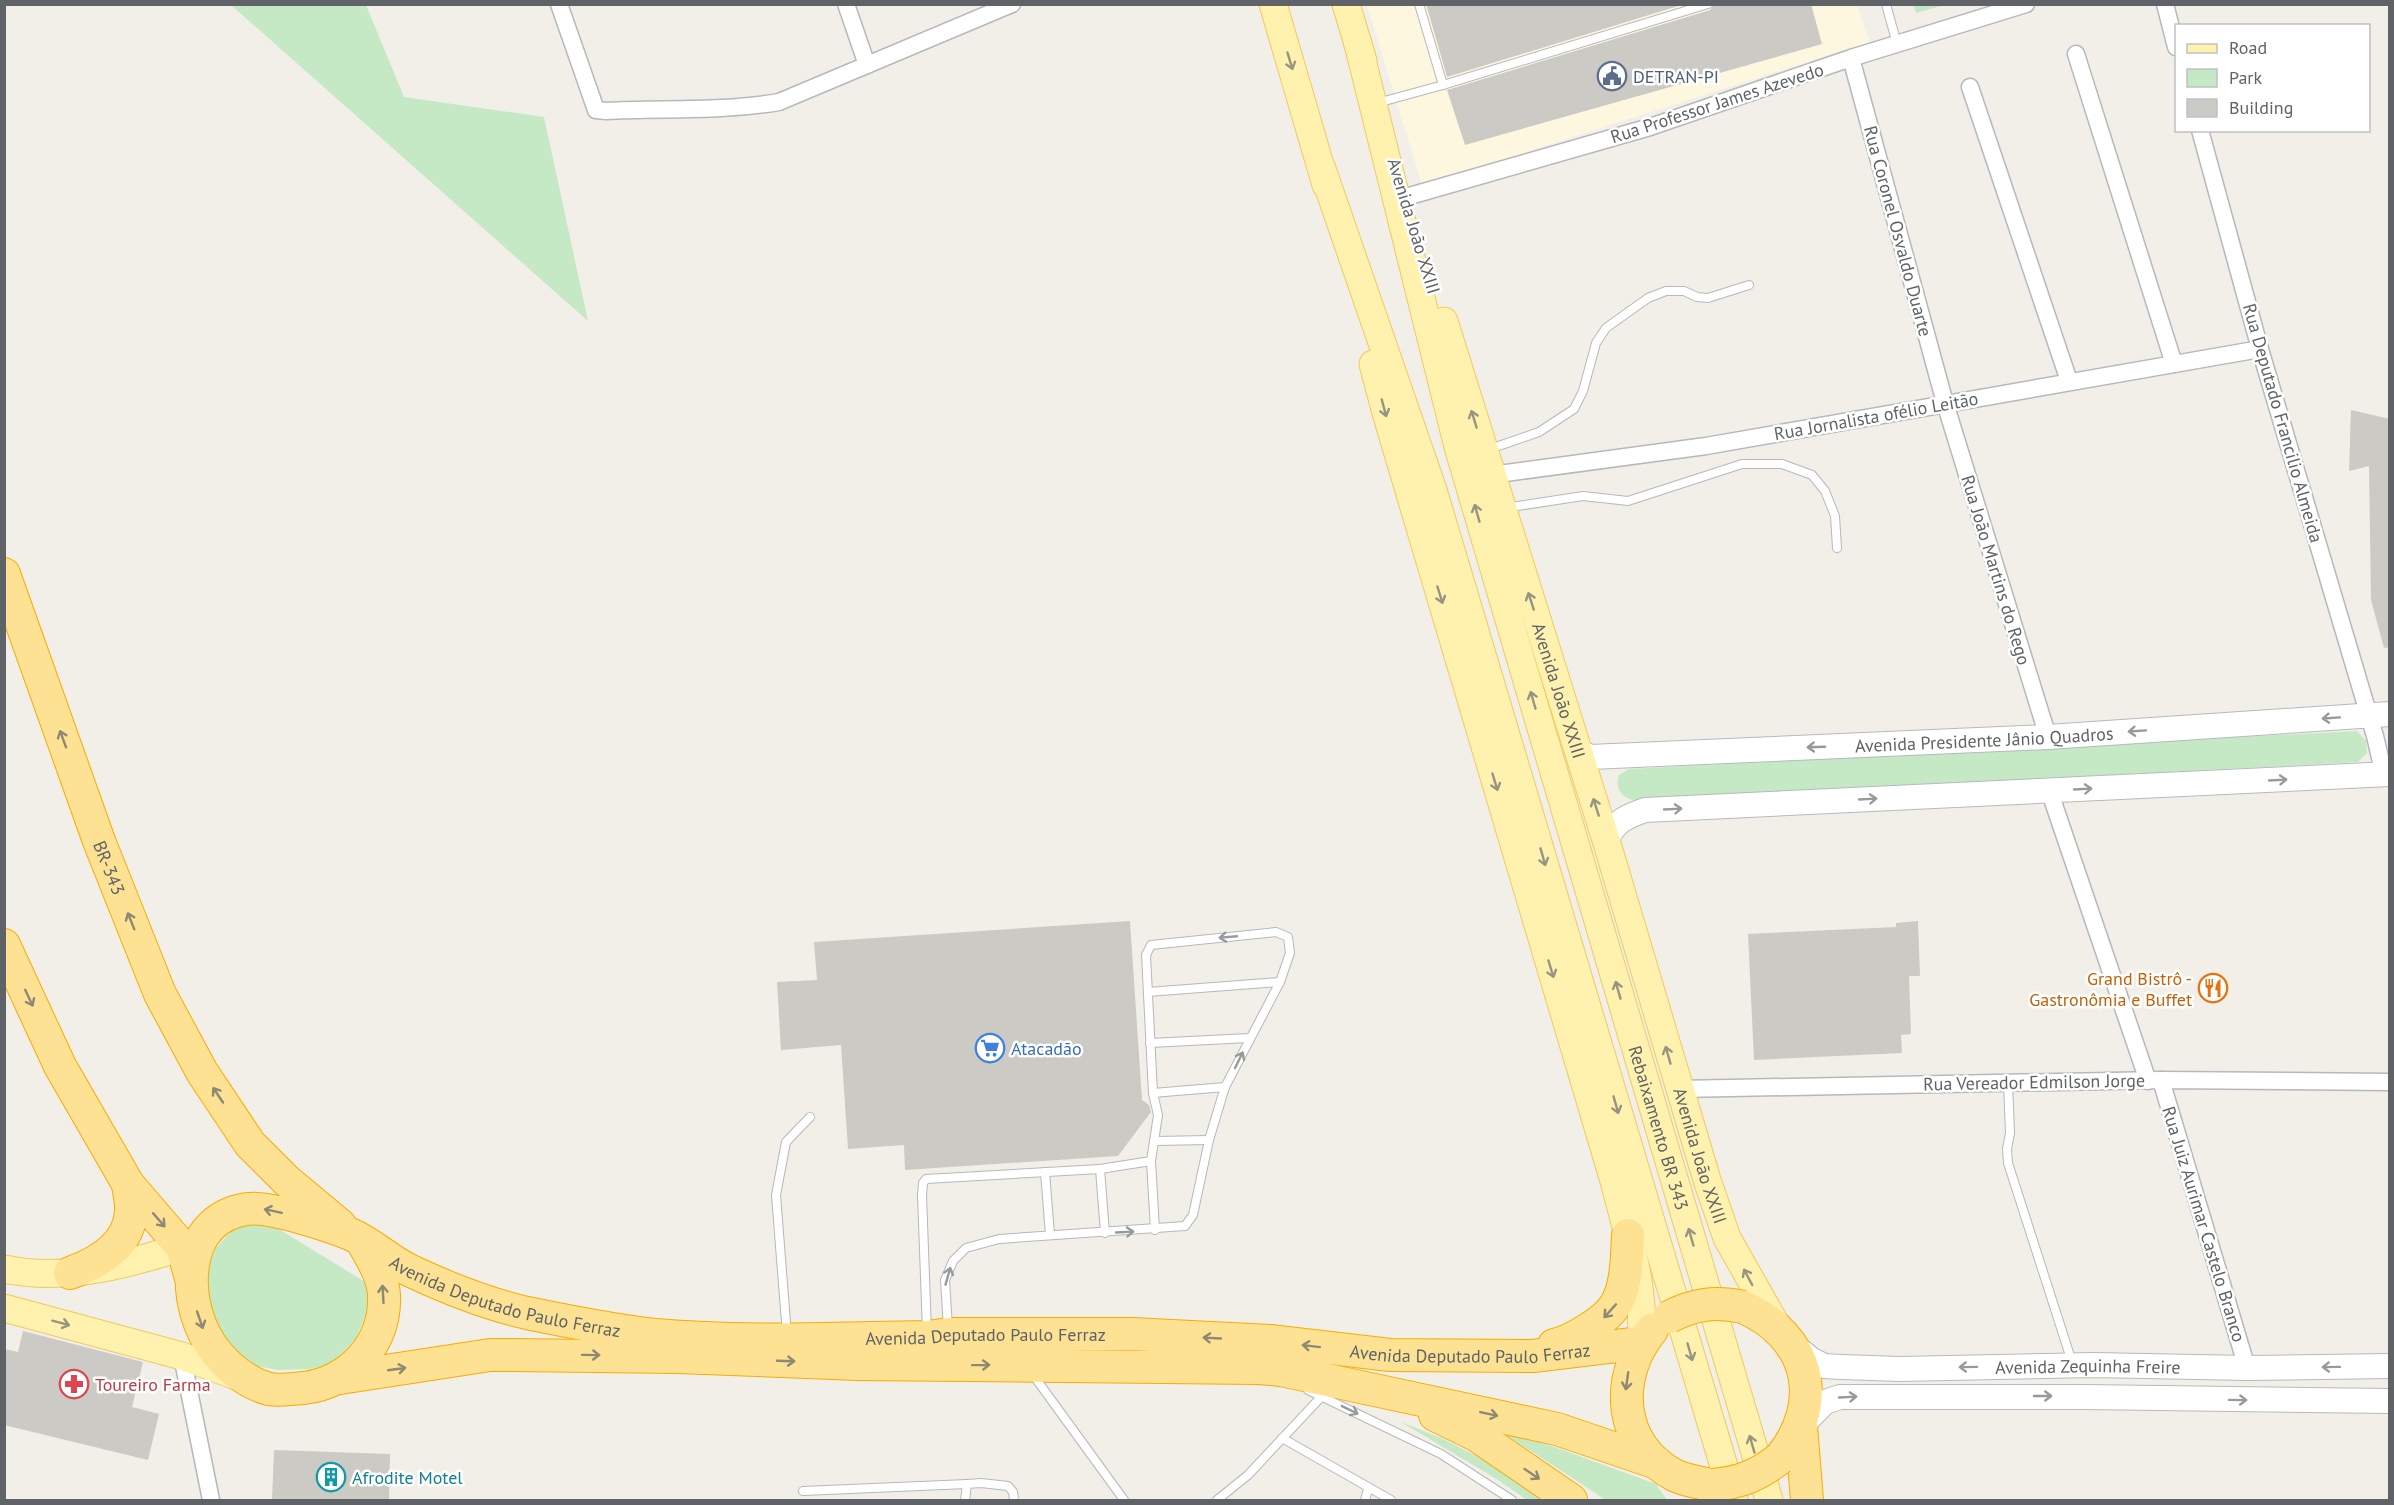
<svg xmlns="http://www.w3.org/2000/svg" width="2394" height="1505" viewBox="0 0 2394 1505" font-family="'PT Sans',sans-serif">
  <style>
    .commercial { fill: #fef7e0 }
    .green { fill: #c5e8c5 }
    .building { fill: #cccac5 }
    .lines { fill: none; stroke-linecap: round; stroke-linejoin: round }
    .lane-casing { stroke: #b5b8bc; stroke-width: 10 }
    .street-casing { stroke: #b5b8bc; stroke-width: 19 }
    .secondary-casing { stroke: #b6babf; stroke-width: 26 }
    .primary-casing { stroke: #f2c960; stroke-width: 29 }
    .highway-casing { stroke: #f9ab00; stroke-width: 34 }
    .lane { stroke: #fff; stroke-width: 8 }
    .street { stroke: #fff; stroke-width: 16 }
    .secondary { stroke: #fff; stroke-width: 24 }
    .primary { stroke: #fff2af; stroke-width: 27 }
    .highway { stroke: #fde293; stroke-width: 32 }
    .highway-bridge-casing { stroke: #f9ab00; stroke-width: 34; stroke-linecap: butt }
    .highway-bridge { stroke: #fde293; stroke-width: 32 }
    .oneway { stroke: #979581 }
    .oneway2 { stroke: #979a9d }
    .oneway3 { stroke: #8e8975 }
    .labels { text-anchor: middle; dominant-baseline: central; stroke-width: 5; stroke-linejoin: round; paint-order: stroke }
    .service-label { font-size: 18px; fill: #4e5e75; stroke: #fff; text-anchor: start }
    .street-label { font-size: 18px; fill: #5f6368; stroke: #fff }
    .food-label { font-size: 18px; fill: #c56008; stroke: #fff; text-anchor: end }
    .shop-label { font-size: 18px; fill: #366cbe; stroke: #fff; text-anchor: start }
    .health-label { font-size: 18px; fill: #be3a42; stroke: #fff; text-anchor: start }
    .culture-label { font-size: 18px; fill: #0d838f; stroke: #fff; text-anchor: start }
  </style>
  <rect width="100%" height="100%" fill="#f1efe8"/>
  <path class="commercial" d="M1367 5H1857L1870 42 1422 185Z"/>
  <g class="green">
    <path d="M1913 4H1944V5L1916 13Z"/>
    <path d="M231 5H366L404 97 544 117 588 321Z"/>
    <path d="M2357 731 2366 741 2367 753 2358 762 1632 800C1620 796 1615 788 1619 775L1629 769Z"/>
    <path d="M250 1218 272 1225 367 1283 370 1305 356 1338 337 1358 325 1366 308 1369 278 1370 257 1366 235 1356 207 1314 206 1287 209 1262 217 1247 234 1228Z"/>
    <path d="M1401 1422 1441 1438 1498 1467 1546 1500H1527L1495 1478Z"/>
    <path d="M1488 1423 1656 1484 1667 1500H1606Z"/>
  </g>
  <g class="building">
    <path d="M1426 4H1685L1447 77Z"/>
    <path d="M1714 4H1811L1822 44 1465 145 1447 90 1710 10Z"/>
    <path d="M2351 410 2390 419V647L2384 648 2371 600 2369 466 2349 471Z"/>
    <path d="M1130 921 1142 1100 1149 1105 1151 1112 1118 1156 905 1170 904 1145 848 1149 841 1045 781 1050 777 982 817 980 814 942Z"/>
    <path d="M1918 921 1920 976H1909L1911 1034 1901 1035 1902 1053 1754 1060 1748 934 1896 927V923Z"/>
    <path d="M23 1331 143 1362 132 1407 159 1414 148 1460 4 1425V1349L18 1352Z"/>
    <path d="M274 1450 390 1454 389 1500H272Z"/>
  </g>
  <g class="lines">
    <g class="lane-casing">
      <g id="lane">
        <path d="M1419 4 1443 85"/>
        <path d="M1886 4 1897 44"/>
        <path d="M1377 103 1443 85 1708 4"/>
        <path d="M1487 450 1539 432 1574 409 1583 391 1596 343 1606 328 1648 298 1666 291H1684L1697 297 1708 298 1749 285"/>
        <path d="M1505 508 1583 496 1628 501 1742 464H1782L1812 475 1825 491 1835 516 1837 548"/>
        <path d="M1148 992 1280 982"/>
        <path d="M1150 1043 1249 1038"/>
        <path d="M2008 1082 2010 1133 2007 1149 2008 1163 2072 1362"/>
        <path d="M1153 1093 1225 1087"/>
        <path d="M1155 1141 1209 1140"/>
        <path d="M1151 1161 1155 1230"/>
        <path d="M1100 1169 1105 1233"/>
        <path d="M1045 1172 1050 1235"/>
        <path d="M927 1332 922 1195 923 1183 926 1179 1100 1169 1151 1161 1158 1115 1153 1093 1146 955 1151 945 1276 932 1288 937 1290 953 1280 982 1225 1087 1209 1140 1193 1215 1185 1226 999 1239 966 1248 953 1261 945 1280 948 1328"/>
        <path d="M787 1335 776 1195 786 1142 810 1117"/>
        <path d="M1031 1372 1124 1500"/>
        <path d="M1308 1390 1441 1454 1512 1500"/>
        <path d="M1282 1438 1391 1500"/>
        <path d="M803 1491 967 1484"/>
        <path d="M965 1500 967 1484 981 1483 1008 1486 1013 1492 1014 1500"/>
        <path d="M1217 1500 1248 1475 1322 1396"/>
        <path d="M1365 1500 1368 1489"/>
      </g>
    </g>
    <g class="street-casing">
      <g id="street">
        <path d="M559 4 596 110 606 111C664 108 721 112 779 102L1012 4"/>
        <path d="M846 4 867 65"/>
        <path d="M2165 4 2176 47"/>
        <path d="M2076 54 2174 364"/>
        <path d="M1851 58 1945 403 2048 737"/>
        <path d="M1970 87 2069 381"/>
        <path d="M2200 130 2260 349 2375 736 2384 775"/>
        <path d="M1406 197 1650 127 1851 58 2026 4"/>
        <path d="M1491 475 1706 446 2260 349"/>
        <path d="M2049 790 2148 1081"/>
        <path d="M2161 1080 2247 1368"/>
        <path d="M1679 1089 2161 1080 2390 1082"/>
        <path d="M182 1356 211 1500"/>
      </g>
    </g>
    <g class="secondary-casing">
      <g id="secondary">
        <path id="s1" d="M1578 751 1590 757 2048 737 2390 714"/>
        <path d="M1606 840C1616 821 1625 817 1645 810L2390 774"/>
        <path id="s2" d="M1792 1344 1812 1360 1824 1366 1842 1367 1900 1369 2094 1365 2247 1368 2390 1366"/>
        <path d="M1801 1426 1825 1402 1840 1397H2085L2390 1401"/>
      </g>
    </g>
    <g class="primary-casing">
      <g id="primary">
        <path d="M1273 4 1326 185"/>
        <path d="M1346 4 1363 61"/>
        <path id="s3" d="M1358 44 1458 447 1769 1500"/>
        <path d="M1322 169 1433 490 1734 1500"/>
        <path id="s4" d="M1444 321 1606 840 1707 1180 1727 1238 1778 1328"/>
        <path d="M1373 364 1386 413 1614 1181C1627 1233 1646 1288 1641 1343"/>
        <path d="M4 1269C71 1283 135 1262 198 1242"/>
        <path d="M4 1308 182 1356 239 1377"/>
      </g>
    </g>
    <g class="highway-casing">
      <g id="highway">
        <path id="s5" d="M4 574 99 841 160 994 202 1072 250 1144 286 1180 340 1225"/>
        <path d="M4 945 60 1066 128 1184 182 1247 191 1278"/>
        <path id="s6" d="M362 1241C371 1258 383 1275 384 1295 386 1343 351 1382 304 1388 292 1389 280 1391 269 1389 247 1383 230 1369 216 1352 181 1309 178 1219 247 1209 270 1206 328 1225 350 1234 372 1243 389 1261 411 1271 447 1288 488 1304 527 1313 566 1321 616 1331 655 1335 745 1343 837 1338 927 1337L949 1334H1132L1270 1341 1390 1355 1533 1356 1641 1343"/>
        <path d="M70 1273C98 1263 129 1246 131 1212 132 1203 129 1193 128 1184"/>
        <path d="M1743 1307C1809 1336 1826 1401 1780 1458"/>
        <path d="M1652 1330C1613 1377 1618 1447 1676 1476 1688 1481 1700 1483 1712 1485"/>
        <path d="M1554 1345C1572 1341 1606 1321 1616 1304 1627 1286 1627 1256 1628 1235"/>
        <path d="M340 1378 490 1355H512L678 1357 858 1364 1259 1368 1281 1370 1557 1429 1657 1463"/>
        <path d="M1435 1415 1476 1435 1571 1500"/>
        <path d="M1801 1426 1807 1500"/>
      </g>
    </g>
    <use href="#lane" class="lane"/>
    <use href="#street" class="street"/>
    <use href="#secondary" class="secondary"/>
    <use href="#primary" class="primary"/>
    <use href="#highway" class="highway"/>
    <g class="highway-bridge-casing">
      <g id="highway-bridge">
        <path d="M1669 1317C1694 1304 1715 1301 1743 1307"/>
        <path d="M1712 1485C1740 1483 1759 1475 1780 1458"/>
      </g>
    </g>
    <use href="#highway-bridge" class="highway-bridge"/>
  </g>
  <defs><path id="oneway-shaft" d="M-6 0H5M1.5-3L5.5 0L1.5 3" fill="none" stroke-width="1.6" stroke-linecap="round" stroke-linejoin="round" transform="scale(1.5)"/></defs>
  <g class="oneway">
    <use href="#oneway-shaft" transform="translate(1290 61) rotate(73)"/>
    <use href="#oneway-shaft" transform="translate(1384 408) rotate(75)"/>
    <use href="#oneway-shaft" transform="translate(1474 419) rotate(-107)"/>
    <use href="#oneway-shaft" transform="translate(1477 513) rotate(-106)"/>
    <use href="#oneway-shaft" transform="translate(1440 595) rotate(73)"/>
    <use href="#oneway-shaft" transform="translate(1531 601) rotate(-108)"/>
    <use href="#oneway-shaft" transform="translate(1533 700) rotate(-106)"/>
    <use href="#oneway-shaft" transform="translate(1495 782) rotate(73)"/>
    <use href="#oneway-shaft" transform="translate(1596 807) rotate(-108)"/>
    <use href="#oneway-shaft" transform="translate(1543 857) rotate(74)"/>
    <use href="#oneway-shaft" transform="translate(1551 969) rotate(73)"/>
    <use href="#oneway-shaft" transform="translate(1618 990) rotate(-106)"/>
    <use href="#oneway-shaft" transform="translate(1668 1055) rotate(-106)"/>
    <use href="#oneway-shaft" transform="translate(1616 1105) rotate(74)"/>
    <use href="#oneway-shaft" transform="translate(1691 1237) rotate(-106)"/>
    <use href="#oneway-shaft" transform="translate(1748 1277) rotate(-118)"/>
    <use href="#oneway-shaft" transform="translate(61 1323) rotate(15)"/>
    <use href="#oneway-shaft" transform="translate(1690 1352) rotate(74)"/>
    <use href="#oneway-shaft" transform="translate(1752 1444) rotate(-106)"/>
  </g>
  <g class="oneway2">
    <use href="#oneway-shaft" transform="translate(2331 718) rotate(176)"/>
    <use href="#oneway-shaft" transform="translate(2137 731) rotate(176)"/>
    <use href="#oneway-shaft" transform="translate(1816 747) rotate(178)"/>
    <use href="#oneway-shaft" transform="translate(2278 780) rotate(-3)"/>
    <use href="#oneway-shaft" transform="translate(2083 789) rotate(-3)"/>
    <use href="#oneway-shaft" transform="translate(1868 799) rotate(-3)"/>
    <use href="#oneway-shaft" transform="translate(1673 809) rotate(-3)"/>
    <use href="#oneway-shaft" transform="translate(1228 937) rotate(175)"/>
    <use href="#oneway-shaft" transform="translate(1239 1060) rotate(-64)"/>
    <use href="#oneway-shaft" transform="translate(1125 1232) rotate(-3)"/>
    <use href="#oneway-shaft" transform="translate(948 1276) rotate(-74)"/>
    <use href="#oneway-shaft" transform="translate(1968 1367) rotate(179)"/>
    <use href="#oneway-shaft" transform="translate(2331 1367) rotate(179)"/>
    <use href="#oneway-shaft" transform="translate(2043 1396)"/>
    <use href="#oneway-shaft" transform="translate(1848 1397) rotate(-3)"/>
    <use href="#oneway-shaft" transform="translate(2238 1400) rotate(1)"/>
    <use href="#oneway-shaft" transform="translate(1350 1410) rotate(26)"/>
  </g>
  <g class="oneway3">
    <use href="#oneway-shaft" transform="translate(63 739) rotate(-110)"/>
    <use href="#oneway-shaft" transform="translate(131 921) rotate(-112)"/>
    <use href="#oneway-shaft" transform="translate(29 998) rotate(65)"/>
    <use href="#oneway-shaft" transform="translate(218 1095) rotate(-124)"/>
    <use href="#oneway-shaft" transform="translate(273 1211) rotate(-168)"/>
    <use href="#oneway-shaft" transform="translate(159 1220) rotate(49)"/>
    <use href="#oneway-shaft" transform="translate(383 1294) rotate(-93)"/>
    <use href="#oneway-shaft" transform="translate(1610 1311) rotate(132)"/>
    <use href="#oneway-shaft" transform="translate(200 1320) rotate(71)"/>
    <use href="#oneway-shaft" transform="translate(1212 1338) rotate(-177)"/>
    <use href="#oneway-shaft" transform="translate(1311 1346) rotate(-173)"/>
    <use href="#oneway-shaft" transform="translate(591 1355) rotate(1)"/>
    <use href="#oneway-shaft" transform="translate(786 1361) rotate(2)"/>
    <use href="#oneway-shaft" transform="translate(981 1365) rotate(-1)"/>
    <use href="#oneway-shaft" transform="translate(397 1369) rotate(-8)"/>
    <use href="#oneway-shaft" transform="translate(1627 1381) rotate(98)"/>
    <use href="#oneway-shaft" transform="translate(1489 1414) rotate(12)"/>
    <use href="#oneway-shaft" transform="translate(1532 1474) rotate(34)"/>
  </g>
  <defs>
    <g id="civic-ring" transform="scale(1.5)"><circle r="9.5" fill="#fff" stroke="#5c6f8a" stroke-width="1.5"/><path d="M-.6-6.5H3V-4.5H.6V-3L4-1V1h2V6H-6V1h2V-1L-.6-3ZM-1.2 2.5V6h2.4V2.5Z" fill="#5c6f8a"/></g>
    <g id="restaurant-ring" transform="scale(1.5)"><circle r="9.5" fill="#fff" stroke="#e8710a" stroke-width="1.5"/><path d="M-5-6h1v4h1v-4h1v4h1v-4h1v5L-1.5 .5V6h-2V.5L-5-1ZM5-6V6H3V1.5H1.5Q1.5-4 5-6Z" fill="#e8710a"/></g>
    <g id="supermarket-ring" transform="scale(1.5)"><circle r="9.5" fill="#fff" stroke="#3f7fe0" stroke-width="1.5"/><path d="M-6-5.5h2.5l.6 2H6L4.5 2H-2.5L-4.4-4H-6ZM-1.5 3.2a1.3 1.3 0 1 0 .1 0ZM3 3.2a1.3 1.3 0 1 0 .1 0Z" fill="#3f7fe0"/></g>
    <g id="pharmacy-ring" transform="scale(1.5)"><circle r="9.5" fill="#fff" stroke="#e0444e" stroke-width="1.5"/><path d="M-2-6h4v4h4v4h-4v4h-4v-4h-4v-4h4Z" fill="#e0444e"/></g>
    <g id="building-ring" transform="scale(1.5)"><circle r="9.5" fill="#fff" stroke="#0f9aa8" stroke-width="1.5"/><path d="M-4-6H4V6H1V3H-1V6H-4ZM-2.5-4.3h1.7v1.8h-1.7ZM.8-4.3h1.7v1.8H.8ZM-2.5-1h1.7V.8h-1.7ZM.8-1h1.7V.8H.8Z" fill="#0f9aa8"/></g>
  </defs>
  <g fill-rule="evenodd">
    <use href="#civic-ring" x="1612" y="76"/>
    <use href="#restaurant-ring" x="2213" y="988"/>
    <use href="#supermarket-ring" x="990" y="1048"/>
    <use href="#pharmacy-ring" x="74" y="1384"/>
    <use href="#building-ring" x="331" y="1477"/>
  </g>
  <g class="labels">
    <g class="service-label">
      <text x="1633" y="76">DETRAN-PI</text>
    </g>
    <g class="street-label">
      <text transform="translate(1717 103) rotate(-18)">Rua Professor James Azevedo</text>
      <text transform="translate(1414 226) rotate(73)">Avenida João XXIII</text>
      <text transform="translate(1898 231) rotate(75)">Rua Coronel Osvaldo Duarte</text>
      <text transform="translate(1876 416) rotate(-10)">Rua Jornalista ofélio Leitão</text>
      <text transform="translate(2283 423) rotate(74)">Rua Deputado Francilio Almeida</text>
      <text transform="translate(1996 570) rotate(73)">Rua João Martins do Rego</text>
      <text stroke="none"><textPath href="#s4" startOffset="387">Avenida João XXIII</textPath></text>
      <text stroke="none"><textPath href="#s1" startOffset="408">Avenida Presidente Jânio Quadros</textPath></text>
      <text stroke="none"><textPath href="#s5" startOffset="312">BR-343</textPath></text>
      <text transform="translate(2034 1082) rotate(-1)">Rua Vereador Edmilson Jorge</text>
      <text stroke="none"><textPath href="#s3" startOffset="1125">Rebaixamento BR 343</textPath></text>
      <text stroke="none"><textPath href="#s4" startOffset="873">Avenida João XXIII</textPath></text>
      <text transform="translate(2204 1224) rotate(73)">Rua Juiz Aurimar Castelo Branco</text>
      <text stroke="none"><textPath href="#s6" startOffset="747">Avenida Deputado Paulo Ferraz</textPath></text>
      <text stroke="none"><textPath href="#s6" startOffset="1233">Avenida Deputado Paulo Ferraz</textPath></text>
      <text stroke="none"><textPath href="#s6" startOffset="1719">Avenida Deputado Paulo Ferraz</textPath></text>
      <text stroke="none"><textPath href="#s2" startOffset="303">Avenida Zequinha Freire</textPath></text>
    </g>
    <g class="food-label">
      <text x="2192" y="978">Grand Bistrô -<tspan x="2192" dy="21">Gastronômia e Buffet</tspan></text>
    </g>
    <g class="shop-label">
      <text x="1011" y="1048">Atacadão</text>
    </g>
    <g class="health-label">
      <text x="95" y="1384">Toureiro Farma</text>
    </g>
    <g class="culture-label">
      <text x="352" y="1477">Afrodite Motel</text>
    </g>
  </g>
  <rect width="2394" height="1505" fill="none" stroke="#5f6368" stroke-width="12"/>
  <rect x="2175" y="24" width="195" height="108" fill="#ffffff" stroke="#bfc1c3" stroke-width="1.5"/>
  <rect x="2187" y="44" width="30" height="9" fill="#fff2af" stroke="#bfc1c3" stroke-width="1.5"/>
  <text x="2229" y="54" font-size="18" fill="#5f6368">Road</text>
  <rect x="2187" y="69" width="30" height="18" fill="#c5e8c5" stroke="#bfc1c3" stroke-width="1.5"/>
  <text x="2229" y="84" font-size="18" fill="#5f6368">Park</text>
  <rect x="2187" y="99" width="30" height="18" fill="#cccac5" stroke="#bfc1c3" stroke-width="1.5"/>
  <text x="2229" y="114" font-size="18" fill="#5f6368">Building</text>
</svg>
